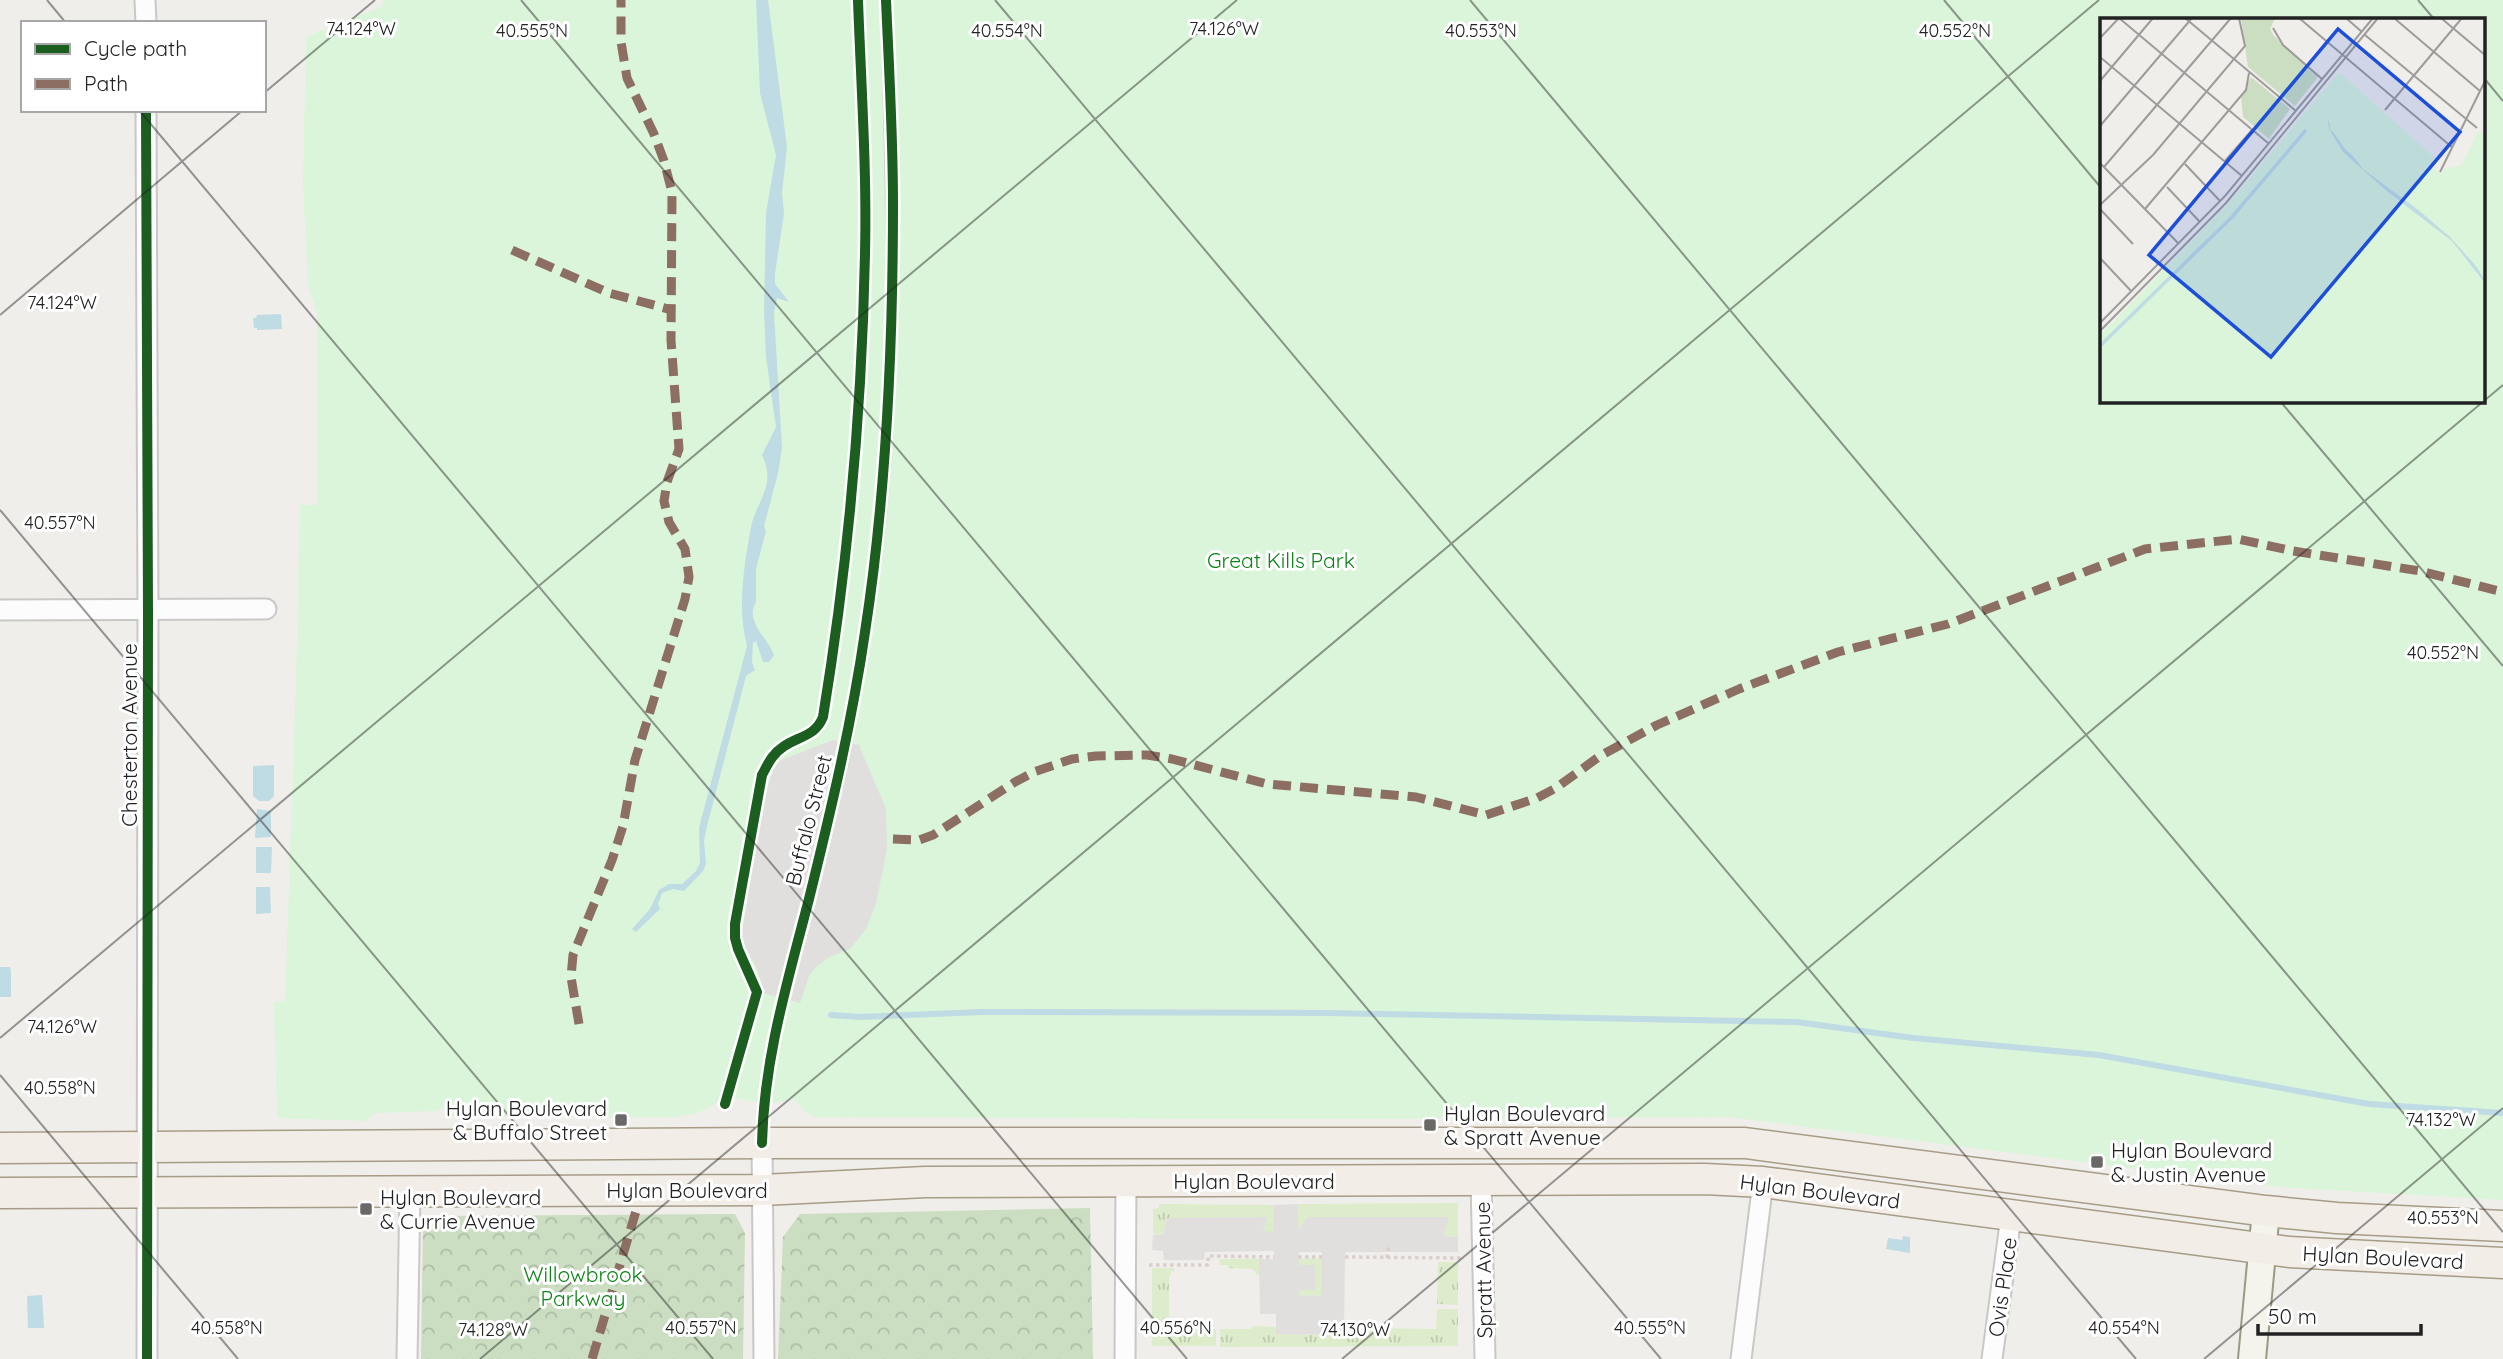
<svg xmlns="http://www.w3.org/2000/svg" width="2503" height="1359" viewBox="0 0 2503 1359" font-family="Quicksand,sans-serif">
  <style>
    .grass { fill: url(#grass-tufts) }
    .forest { fill: url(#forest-crowns) }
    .park { fill: #daf5da; fill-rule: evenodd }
    .garden { fill: #ddeccb }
    .parking { fill: #e0dfde; fill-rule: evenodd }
    .water { fill: #bfdbe3 }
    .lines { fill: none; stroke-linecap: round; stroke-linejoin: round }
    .stream { stroke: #bfdbe3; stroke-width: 6 }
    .lane-casing { stroke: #c9c8c7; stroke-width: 13 }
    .street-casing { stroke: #c9c8c7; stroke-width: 23 }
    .secondary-casing { stroke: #999a82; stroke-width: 30 }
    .primary-casing { stroke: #a79c86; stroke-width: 33 }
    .path { stroke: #dccecd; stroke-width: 3.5; stroke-dasharray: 3.5 3.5; stroke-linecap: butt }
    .lane { stroke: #fdfcfc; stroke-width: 10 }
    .street { stroke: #fdfcfc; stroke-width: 19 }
    .secondary { stroke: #f4f4ed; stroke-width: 26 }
    .primary { stroke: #f3ede7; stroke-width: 30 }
    .quiet { stroke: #8d6e63; stroke-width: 9; stroke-dasharray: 18 9; stroke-linecap: butt }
    .cycleway-casing { stroke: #fff; stroke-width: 15 }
    .cycleway { stroke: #1b5e20; stroke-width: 10 }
    .ticks { fill: none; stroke: #222; stroke-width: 2; stroke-opacity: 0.45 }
    .poi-dot { fill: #6a6968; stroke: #fff; stroke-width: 2.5 }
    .labels { text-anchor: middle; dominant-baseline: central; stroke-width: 6; stroke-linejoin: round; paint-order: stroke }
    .park-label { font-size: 21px; fill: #0c8416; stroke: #fff }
    .street-label { font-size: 21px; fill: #222; stroke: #fff }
    .poi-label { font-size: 21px; fill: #222; stroke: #fff; text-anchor: start }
    .inset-river { fill: none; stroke: #bfdbe3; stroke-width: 3.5 }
    .inset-road { fill: none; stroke: #9e9c9b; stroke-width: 2 }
    .view { fill: #1d4ed8; fill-opacity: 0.15; stroke: #1d4ed8; stroke-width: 3.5 }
    .inset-edge { fill: none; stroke: #222; stroke-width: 3.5 }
    .ticks-label { font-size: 18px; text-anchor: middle; fill: #222; stroke: #fff; stroke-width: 6; stroke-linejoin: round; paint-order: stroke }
  </style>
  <defs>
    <pattern id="grass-tufts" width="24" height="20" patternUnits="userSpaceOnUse" patternTransform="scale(1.75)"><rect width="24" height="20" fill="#ddeccb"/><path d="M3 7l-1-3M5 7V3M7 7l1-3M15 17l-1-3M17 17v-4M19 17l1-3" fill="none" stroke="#bdcaae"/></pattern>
    <pattern id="forest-crowns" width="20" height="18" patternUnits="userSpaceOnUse" patternTransform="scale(1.75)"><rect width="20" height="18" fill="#cbdec1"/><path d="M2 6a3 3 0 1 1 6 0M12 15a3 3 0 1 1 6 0" fill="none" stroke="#aebea6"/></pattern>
  </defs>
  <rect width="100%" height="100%" fill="#f0eeeb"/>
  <g class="grass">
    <path d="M1458 1203V1210L1297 1211V1204Z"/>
    <path d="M1159 1204 1274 1205V1211L1192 1212V1218H1167L1163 1233 1153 1235V1209L1159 1208Z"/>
    <path d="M1220 1259H1259L1260 1275H1256L1255 1271 1251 1269 1228 1268V1265H1220Z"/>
    <path d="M1438 1262H1458V1305L1437 1304Z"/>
    <path d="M1152 1268H1174V1271H1171V1275H1169V1323L1175 1326V1329H1216V1346H1152Z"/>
    <path d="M1437 1309H1458V1346L1220 1347V1329H1251L1252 1326 1276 1327V1334L1344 1335V1332H1368V1328L1436 1329Z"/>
  </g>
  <g class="forest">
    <path d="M1090 1208 1093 1359H778L783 1237 800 1214Z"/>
    <path d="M735 1214 745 1233 743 1359H421L423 1225H432L435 1216Z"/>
  </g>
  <path class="park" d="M383 0H2503V1200L2279 1187 1729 1117 1283 1119 816 1117 806 1112 793 1099C774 1107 745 1100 725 1096 712 1109 696 1114 677 1117L449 1116 443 1108 436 1111 374 1113 366 1121 277 1118 274 1002 285 1001 296 681 300 505H317V313L308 286 303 185 306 37 383 6ZM2102 19H2484V401H2102Z"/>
  <g class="garden">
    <path d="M1458 1210V1237L1443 1236 1448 1217H1308L1299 1231 1298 1229 1297 1211Z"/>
    <path d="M1274 1211 1273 1232H1263L1267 1217 1192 1218V1212Z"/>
    <path d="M1298 1259H1322L1321 1296 1298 1295 1299 1290H1314V1265H1299Z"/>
  </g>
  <g class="parking">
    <path d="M833 740 859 745 886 809 887 849 876 904 866 929 851 948 828 958 814 969 809 976 800 1003 763 993 758 971 741 938 763 800 774 768 781 760Z"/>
    <path d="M1297 1204 1299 1231 1307 1217H1449L1443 1236 1458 1237V1252H1345L1344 1335 1276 1334V1314H1260L1259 1259H1274V1251L1205 1252 1204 1260H1164L1163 1251 1152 1250 1153 1235 1163 1234 1167 1218 1268 1217 1263 1231 1273 1232 1274 1205ZM1299 1252H1322L1321 1296 1298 1295 1299 1290H1315V1265H1299Z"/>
  </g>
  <g class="water">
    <path d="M756 0H768L787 147 782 193 784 213 775 274V284L789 302 777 298 774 313 782 448 778 473 764 526 766 531 756 569V602C744 621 768 638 774 655L769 662H763L756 641 753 643 752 662 755 670 746 676 706 830 704 841 706 864 703 871 684 891 673 889 662 893 658 904 660 909 636 932 632 929 650 909 659 890 669 884H682L696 871 700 863 699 828 747 646C737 608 744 566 751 527 757 499 777 486 762 455L776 427 766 357 764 311 766 213 776 155 760 93Z"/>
    <path d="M281 314 282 329 257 330V328H254L253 318H256L257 315Z"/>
    <path d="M274 765V796L269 801H259L253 796V766Z"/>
    <path d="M257 809 271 811V837L255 838Z"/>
    <path d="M256 847H272L271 873H256Z"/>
    <path d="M256 887H270L271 913 256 914Z"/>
    <path d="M0 967H10L11 971V997H0Z"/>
    <path d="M1903 1236 1910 1237V1253L1886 1249 1888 1238 1902 1240Z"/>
    <path d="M42 1295 44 1328H28L27 1296Z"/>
  </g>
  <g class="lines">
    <path class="stream" d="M831 1015 860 1017 981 1012 1327 1013 1797 1022 1913 1038 2099 1055 2369 1104 2503 1113"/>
    <g class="lane-casing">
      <path id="lane" d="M762 1139C765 1052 791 968 812 884 821 849 831 813 839 778 850 731 857 683 865 635 900 426 893 211 886 0"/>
    </g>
    <g class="street-casing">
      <g id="street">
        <path d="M145 0 146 23"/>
        <path d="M146 110 148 611 147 1359"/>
        <path d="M0 610 266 609"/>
        <path d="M762 1143 764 1359"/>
        <path d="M1481 1180 1485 1359"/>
        <path d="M407 1359 410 1192"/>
        <path d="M1125 1359 1126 1182"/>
        <path d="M1741 1359 1763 1182"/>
        <path d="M1992 1359 2011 1216"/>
      </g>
    </g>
    <g class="secondary-casing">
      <path id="secondary" d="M2252 1359 2266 1211"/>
    </g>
    <g class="primary-casing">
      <g id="primary">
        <path d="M0 1148 762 1143H1745L2266 1211 2337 1218 2503 1226"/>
        <path d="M0 1193 762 1190 925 1182 1705 1179 1763 1182 2289 1252 2503 1263"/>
      </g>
    </g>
    <g class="path">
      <path d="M1298 1257H1322"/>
      <path d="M1345 1257 1461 1258"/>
      <path d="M1387 1258 1389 1244"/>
      <path d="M1149 1265H1208V1256L1274 1257"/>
    </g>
    <use href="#lane" class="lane"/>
    <use href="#street" class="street"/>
    <use href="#secondary" class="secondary"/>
    <use href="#primary" class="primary"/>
    <g class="quiet">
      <path d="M512 250 609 293 672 310"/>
      <path d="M893 839 919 840 933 835 1015 782 1034 772 1072 759 1096 756 1147 755 1172 759 1267 784 1416 797 1486 815 1537 798 1556 788 1600 756 1657 725 1739 689 1838 652 1948 624 2145 549 2238 539 2293 551 2420 571 2503 592"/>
      <path d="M579 1024 571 977 573 955 612 860 623 826 635 760 685 599 689 577 685 549 669 522 664 501 667 482 679 449 671 340 672 192 664 161 654 134 627 78 621 42V0"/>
      <path d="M592 1359 636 1211"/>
    </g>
    <g class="cycleway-casing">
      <g id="cycleway">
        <path d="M146 110 148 611 147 1359"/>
        <path d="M725 1104 757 992 738 949 735 938V924L762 775C768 764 772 754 783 747 798 736 815 737 823 717 848 564 862 409 865 254 867 170 861 84 858 0"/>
        <path d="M762 1143C764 1058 788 980 809 899 831 810 852 722 865 632 887 490 893 346 893 203 893 136 889 68 886 0"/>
      </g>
    </g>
    <use href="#cycleway" class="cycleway"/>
  </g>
  <path class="ticks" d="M47 0 66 23M521 0 1661 1359M995 0 2136 1359M1470 0 2503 1232M1944 0 2102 189M2418 0 2434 19M2484 78 2503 101M264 93 375 0M139 110 1187 1359M0 315 243 110M2280 401 2503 666M0 510 713 1359M0 1038 1237 0M0 1075 238 1359M480 1359 2099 0M1342 1359 2503 385M2204 1359 2503 1108"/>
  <g class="poi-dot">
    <rect x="614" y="1113" width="14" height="14" rx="3.5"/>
    <rect x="1423" y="1118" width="14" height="14" rx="3.5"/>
    <rect x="2090" y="1155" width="14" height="14" rx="3.5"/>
    <rect x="359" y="1202" width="14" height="14" rx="3.5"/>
  </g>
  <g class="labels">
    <g class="park-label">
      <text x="1281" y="560">Great Kills Park</text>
      <text x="583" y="1274">Willowbrook<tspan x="583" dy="24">Parkway</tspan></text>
    </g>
    <g class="street-label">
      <text transform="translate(129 735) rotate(-90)">Chesterton Avenue</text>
      <text transform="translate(808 820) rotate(-76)">Buffalo Street</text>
      <text x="1254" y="1181">Hylan Boulevard</text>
      <text x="687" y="1190">Hylan Boulevard</text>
      <text transform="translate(1820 1191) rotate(7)">Hylan Boulevard</text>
      <text transform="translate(2383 1257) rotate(3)">Hylan Boulevard</text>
      <text transform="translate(1483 1270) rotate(-91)">Spratt Avenue</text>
      <text transform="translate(2002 1287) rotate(-82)">Ovis Place</text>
    </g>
    <g class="poi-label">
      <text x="607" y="1108" text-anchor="end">Hylan Boulevard<tspan x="607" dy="24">&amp; Buffalo Street</tspan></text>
      <text x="1444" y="1113">Hylan Boulevard<tspan x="1444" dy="24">&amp; Spratt Avenue</tspan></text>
      <text x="2111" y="1150">Hylan Boulevard<tspan x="2111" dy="24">&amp; Justin Avenue</tspan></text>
      <text x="380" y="1197">Hylan Boulevard<tspan x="380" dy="24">&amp; Currie Avenue</tspan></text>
    </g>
  </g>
  <g transform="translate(2100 18)">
    <rect width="385" height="385" fill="#f0eeeb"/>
    <path d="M141 0H175L170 11 174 18 218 59 195 88 148 49ZM151 59 190 91 169 121 143 99 141 80Z" fill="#cbdec1"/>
    <path d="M239 54 334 139 331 148 341 156 343 151 362 147 378 113 385 116V385H0V317L129 185Z" fill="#daf5da"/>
    <path d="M228 101 230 106V112L233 114 246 132 252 137 263 151 317 191 350 219 375 247 385 262V265L352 223 288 174 243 134 229 111Z" fill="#bfdbe3"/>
    <path class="inset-river" d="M0 328 132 199 206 112"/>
    <path class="inset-road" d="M19 0 168 125M85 0 196 93M199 0 353 130M246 0 262 14M294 0 380 73M341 0 385 37M173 10 183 27 222 61M265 17 377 110M0 20 19 0M0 39 142 158M0 63 53 0M285 92 362 0M0 108 92 0M124 144 152 112M0 145 79 226M85 146 120 183M4 149 131 0M340 154 385 63M67 169 99 203M0 187 53 137 145 28 139 0M0 191 33 226M45 191 146 72 149 55M0 240 32 274M0 305 125 178 273 0M0 313 126 185 278 0"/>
    <path class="view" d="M238 11 360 114 171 339 49 237Z"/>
    <rect width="385" height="385" class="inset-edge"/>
  </g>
  <g class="ticks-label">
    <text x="361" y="35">74.124°W</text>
    <text x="1224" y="35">74.126°W</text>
    <text x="532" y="37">40.555°N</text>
    <text x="1007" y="37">40.554°N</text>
    <text x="1481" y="37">40.553°N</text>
    <text x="1955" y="37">40.552°N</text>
    <text x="62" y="309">74.124°W</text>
    <text x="60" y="529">40.557°N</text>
    <text x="2443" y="659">40.552°N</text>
    <text x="62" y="1033">74.126°W</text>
    <text x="60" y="1094">40.558°N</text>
    <text x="2441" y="1126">74.132°W</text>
    <text x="2443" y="1224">40.553°N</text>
    <text x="227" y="1334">40.558°N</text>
    <text x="701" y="1334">40.557°N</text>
    <text x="1176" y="1334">40.556°N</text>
    <text x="1650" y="1334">40.555°N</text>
    <text x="2124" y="1334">40.554°N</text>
    <text x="493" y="1336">74.128°W</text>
    <text x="1355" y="1336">74.130°W</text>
  </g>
  <rect x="21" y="21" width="245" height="91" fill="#ffffff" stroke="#a7a7a7" stroke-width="2"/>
  <rect x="35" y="44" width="35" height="10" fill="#1b5e20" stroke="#a7a7a7" stroke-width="2"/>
  <text x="84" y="56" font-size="21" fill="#222222">Cycle path</text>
  <rect x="35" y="79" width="35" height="10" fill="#8d6e63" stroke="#a7a7a7" stroke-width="2"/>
  <text x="84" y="91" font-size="21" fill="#222222">Path</text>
  <path d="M2258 1324v10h163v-10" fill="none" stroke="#222222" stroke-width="3.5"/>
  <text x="2268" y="1324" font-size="21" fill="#222222" stroke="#ffffff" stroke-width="5" paint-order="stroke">50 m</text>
</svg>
